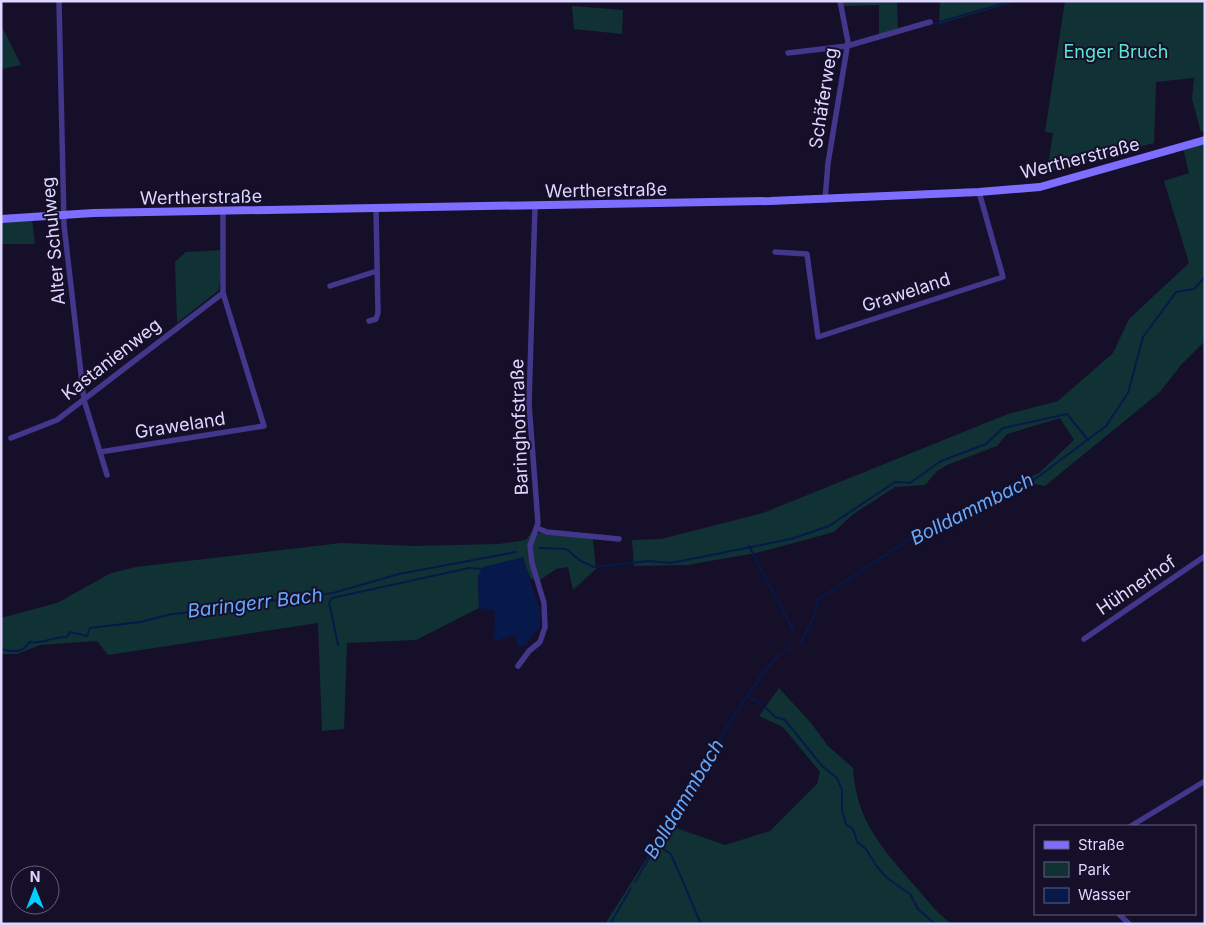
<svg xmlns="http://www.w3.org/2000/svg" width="1206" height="925" viewBox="0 0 1206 925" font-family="Inter,sans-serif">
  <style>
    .green { fill: #113234 }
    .water { fill: #07194a }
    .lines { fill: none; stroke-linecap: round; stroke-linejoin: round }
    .stream { stroke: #07194a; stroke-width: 2 }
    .street { stroke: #42378b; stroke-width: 5.5 }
    .secondary { stroke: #7e6eff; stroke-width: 8 }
    .labels { text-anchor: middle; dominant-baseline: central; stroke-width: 4; stroke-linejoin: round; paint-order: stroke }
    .park-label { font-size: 18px; fill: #5be7d1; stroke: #160f29 }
    .street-label { font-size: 18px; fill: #dfd7ff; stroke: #160f29 }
    .water-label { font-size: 19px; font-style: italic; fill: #65aaff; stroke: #160f29 }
  </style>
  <rect width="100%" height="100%" fill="#160f29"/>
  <g class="green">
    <path d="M842 1H897L898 30 879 35V5L843 6Z"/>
    <path d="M940 1H1017L939 24Z"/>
    <path d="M1065 1H1205V131L1201 132 1192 99 1194 78 1156 82 1154 143 1047 172 1053 133 1045 132Z"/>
    <path d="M572 6 623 10 622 34 574 29Z"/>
    <path d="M1 25 21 65 1 69Z"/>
    <path d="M1205 143V341L1181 365 1160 392 1045 486 1035 484 976 507 982 499 1039 473 1074 440 1060 418 1007 434 997 446 947 465 937 471 925 485 895 487 852 515 834 532 756 553 687 565 634 566 632 540 661 539 763 513 1008 414 1058 401 1113 353 1129 319 1189 263 1164 181 1189 173 1183 148Z"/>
    <path d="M32 219 35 244H1V222Z"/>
    <path d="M223 250 219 290 177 323 175 262 186 252Z"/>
    <path d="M532 532 593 539 596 569 573 590 568 567 556 569 540 580 531 579 522 558 504 563 478 576 479 608 416 640 347 643 344 729 322 731 318 623 108 655 97 641 40 645 17 654H1V618L57 603 111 573 136 567 341 543 413 546 499 544 526 540Z"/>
    <path d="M779 688 811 723 828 746 853 768C856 820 881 847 914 885 926 898 937 914 952 924H605L668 825 725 845 770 831 817 784 820 772 783 727 759 716Z"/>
  </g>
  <path class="water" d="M523 557 540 610V626L526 645 518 647 515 635 494 641 495 611 479 608 478 576 483 567Z"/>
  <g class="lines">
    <g class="stream">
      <path d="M929 25 1012 1"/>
      <path d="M749 546 793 630"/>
      <path d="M539 548 566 549 581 561 594 567 649 561 671 563 791 539 829 526 895 482 910 483 941 461 986 444 1003 428 1067 414 1088 440"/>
      <path d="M800 643 812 621 819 599 929 526 1031 482 1106 426 1128 393 1143 337 1176 292 1194 289 1205 277"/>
      <path d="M338 645 329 602 332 598 469 568 482 569"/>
      <path d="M1 649C11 652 24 653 29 642 40 645 55 636 67 637L70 632 87 636 90 628 140 622 172 614 227 609 247 604 333 593 399 574 516 552"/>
      <path d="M747 696 762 704"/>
      <path d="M765 707 775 717 785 720 822 766 837 778 842 790V811L846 824 853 829 857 842 866 849 878 868 887 878 910 894 918 909 935 924"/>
      <path d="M657 845 671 854 701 924"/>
      <path d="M635 882C672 819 707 755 748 695 761 676 770 660 791 647"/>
      <path d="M610 924 631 888"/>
    </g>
    <g class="street">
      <path d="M59 1 64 225 84 400 107 475"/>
      <path d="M788 53 847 46 930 22"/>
      <path d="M825 200 828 163 848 42 840 1"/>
      <path d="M775 252 807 254 818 337 1003 277 979 192"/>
      <path d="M330 286 377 271"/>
      <path d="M369 321 376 319 378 313 376 209"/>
      <path d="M11 438 57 420 223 293"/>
      <path d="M100 452 264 426 223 293V211"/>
      <path d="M537 528 547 532 619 539"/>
      <path d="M1084 639 1205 556"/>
      <path d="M518 666 529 651 540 642 545 627 544 603 532 563 530 546 538 523 529 404 535 207"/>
      <path d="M1131 826 1205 781"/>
      <path d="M1119 914 1129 924"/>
    </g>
    <path class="secondary" d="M1 219 93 213 770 201 979 192 1040 187 1205 140"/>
  </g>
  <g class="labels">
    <g class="park-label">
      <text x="1116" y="51">Enger Bruch</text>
    </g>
    <g class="street-label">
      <text transform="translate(823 98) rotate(-81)">Schäferweg</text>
      <text transform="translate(1080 158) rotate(-14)">Wertherstraße</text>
      <text transform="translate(606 190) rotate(-1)">Wertherstraße</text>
      <text transform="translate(201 197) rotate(-1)">Wertherstraße</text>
      <text transform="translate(53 241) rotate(-95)">Alter Schulweg</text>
      <text transform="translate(906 292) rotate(-18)">Graweland</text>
      <text transform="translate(111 359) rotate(-38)">Kastanienweg</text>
      <text transform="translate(180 425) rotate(-9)">Graweland</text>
      <text transform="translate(519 427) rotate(-92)">Baringhofstraße</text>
      <text transform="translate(1136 585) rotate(-34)">Hühnerhof</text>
    </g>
    <g class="water-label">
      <text transform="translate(972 509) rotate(-27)">Bolldammbach</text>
      <text transform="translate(255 603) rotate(-7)">Baringerr Bach</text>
      <text transform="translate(684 799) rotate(-59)">Bolldammbach</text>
    </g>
  </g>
  <rect width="1206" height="925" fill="none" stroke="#dfd7ff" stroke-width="5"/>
  <rect x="1034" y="825" width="162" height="90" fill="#160f29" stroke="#665f7f"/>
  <rect x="1044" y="841" width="25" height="8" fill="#7e6eff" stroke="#665f7f"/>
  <text x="1078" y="850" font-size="15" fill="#dfd7ff">Straße</text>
  <rect x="1044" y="862" width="25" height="15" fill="#113234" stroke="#665f7f"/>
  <text x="1078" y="875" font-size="15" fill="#dfd7ff">Park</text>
  <rect x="1044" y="888" width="25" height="15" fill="#07194a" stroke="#665f7f"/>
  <text x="1078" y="900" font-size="15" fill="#dfd7ff">Wasser</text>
  <g transform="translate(35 890)"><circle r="24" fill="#160f29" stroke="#665f7f"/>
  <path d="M0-4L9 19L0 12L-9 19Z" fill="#03cfff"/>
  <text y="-8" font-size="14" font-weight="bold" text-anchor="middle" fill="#dfd7ff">N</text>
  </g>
</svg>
